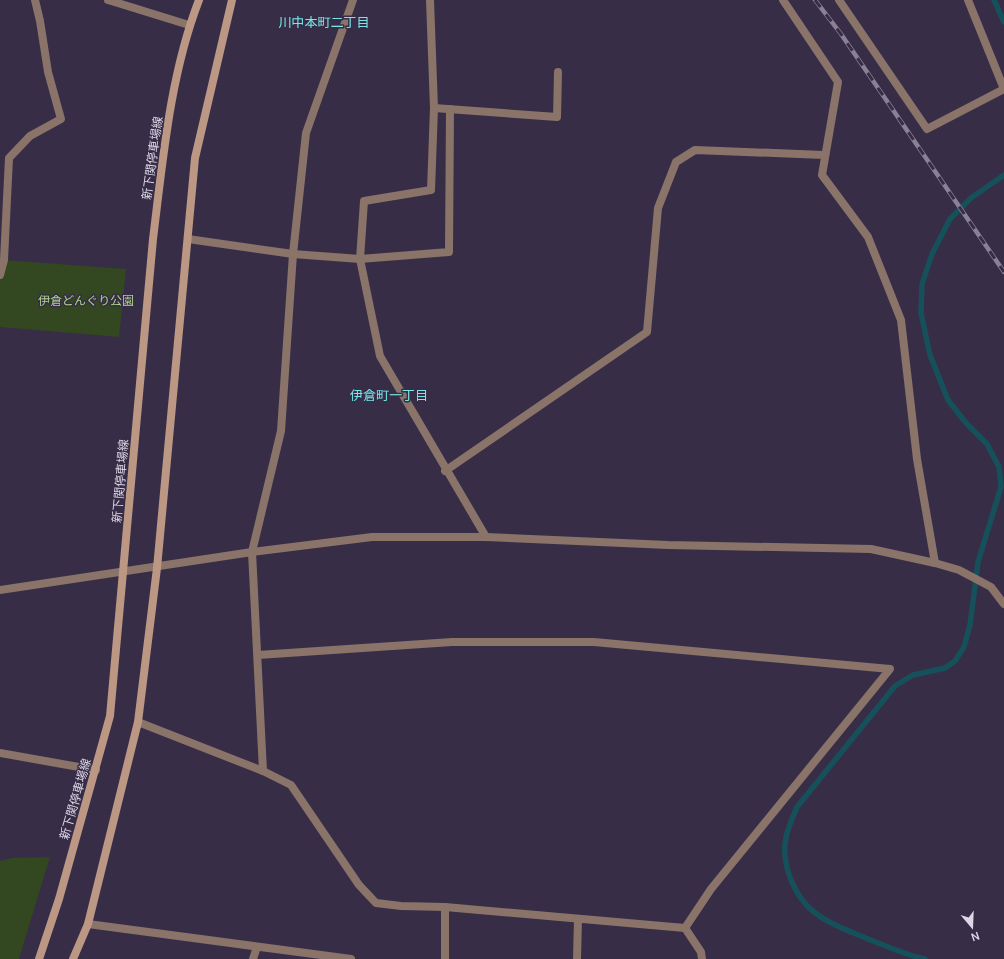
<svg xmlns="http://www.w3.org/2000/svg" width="1004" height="959" viewBox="0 0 1004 959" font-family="Manrope,'Noto Sans JP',sans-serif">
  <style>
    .green { fill: #334720 }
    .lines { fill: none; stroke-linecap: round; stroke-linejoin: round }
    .stream { stroke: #16515b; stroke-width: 5.5 }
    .minor { stroke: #8a7368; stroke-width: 8 }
    .secondary { stroke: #bb9784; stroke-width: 8 }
    .rail-casing { stroke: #898196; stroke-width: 4.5 }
    .rail { stroke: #372d47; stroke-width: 3; stroke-dasharray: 9; stroke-linecap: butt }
    .labels { text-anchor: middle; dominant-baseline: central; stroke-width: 3; stroke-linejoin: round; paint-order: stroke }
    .street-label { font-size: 12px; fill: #dcd6e6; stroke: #372d47 }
    .park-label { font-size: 12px; fill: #acd38b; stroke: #372d47 }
    .neighbourhood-label { font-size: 13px; fill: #79e5e7; stroke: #372d47 }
  </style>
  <rect width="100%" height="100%" fill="#372d47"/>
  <g class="green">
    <path d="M4 260 126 269 119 337 0 327V275Z"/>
    <path d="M50 857 19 959H0V861L12 858Z"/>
  </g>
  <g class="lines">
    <g class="stream">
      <path d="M994 0 1004 22"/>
      <path d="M925 959C905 955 887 946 868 939 849 931 829 924 814 912 795 897 783 868 785 844 786 831 792 819 797 807L895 686 913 675 945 668 955 661 964 647 970 625 978 562 1001 487 999 467 987 444 966 423 948 400 930 355 921 313 922 284 932 254 950 219 971 198 1004 175"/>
    </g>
    <g class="minor">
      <path d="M108 0 189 25"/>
      <path d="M430 0 434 108 431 190 364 201 360 259 380 356 486 537"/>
      <path d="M783 0 838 82 822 175 868 237 901 320 917 459 935 563"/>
      <path d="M839 0 927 129 1004 89"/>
      <path d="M968 0 1004 89"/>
      <path d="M434 108 557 117 558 72"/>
      <path d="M188 239 293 254 360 259 449 252 450 109"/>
      <path d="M0 275 4 260 9 158 30 136 61 119 48 72 40 21 35 0"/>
      <path d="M445 471 647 332 658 208 676 162 695 150 824 155"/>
      <path d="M0 590 252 552 372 537H486L668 545 871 549 935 563 959 570 991 587 1004 604"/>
      <path d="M258 655 452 642H594L890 669 711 889 685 928"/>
      <path d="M138 722 263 771 291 785 359 885 376 903 401 906 445 907 685 928"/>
      <path d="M0 753 96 770"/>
      <path d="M263 771 252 552 281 431 293 254 306 133 353 0"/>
      <path d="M88 924 351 959"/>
      <path d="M685 928 701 952 702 959"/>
      <path d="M253 959 257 947"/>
      <path d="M445 959V907"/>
      <path d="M577 959 578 919"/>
    </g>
    <g class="secondary">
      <path d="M39 959 59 899 110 716 153 239C163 159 170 75 199 0"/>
      <path d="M73 959 88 924 138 722 157 568 195 158 232 0"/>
    </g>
    <g class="rail-casing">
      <path id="rail" d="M815 0 841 34 1004 272"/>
    </g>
    <use href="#rail" class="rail"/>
  </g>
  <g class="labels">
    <g class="street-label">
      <text transform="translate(152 158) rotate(-82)">新下関停車場線</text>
      <text transform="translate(120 481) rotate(-85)">新下関停車場線</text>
      <text transform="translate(75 799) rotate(-74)">新下関停車場線</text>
    </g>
    <g class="park-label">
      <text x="86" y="300">伊倉どんぐり公園</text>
    </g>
    <g class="neighbourhood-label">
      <text x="324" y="22">川中本町二丁目</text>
      <text x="389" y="395">伊倉町一丁目</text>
    </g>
  </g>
  <g transform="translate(972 927) rotate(161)" stroke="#372d47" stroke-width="3" paint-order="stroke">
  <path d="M0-3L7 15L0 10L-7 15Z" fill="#dcd6e6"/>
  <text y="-6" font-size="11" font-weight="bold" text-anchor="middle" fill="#dcd6e6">N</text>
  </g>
</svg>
